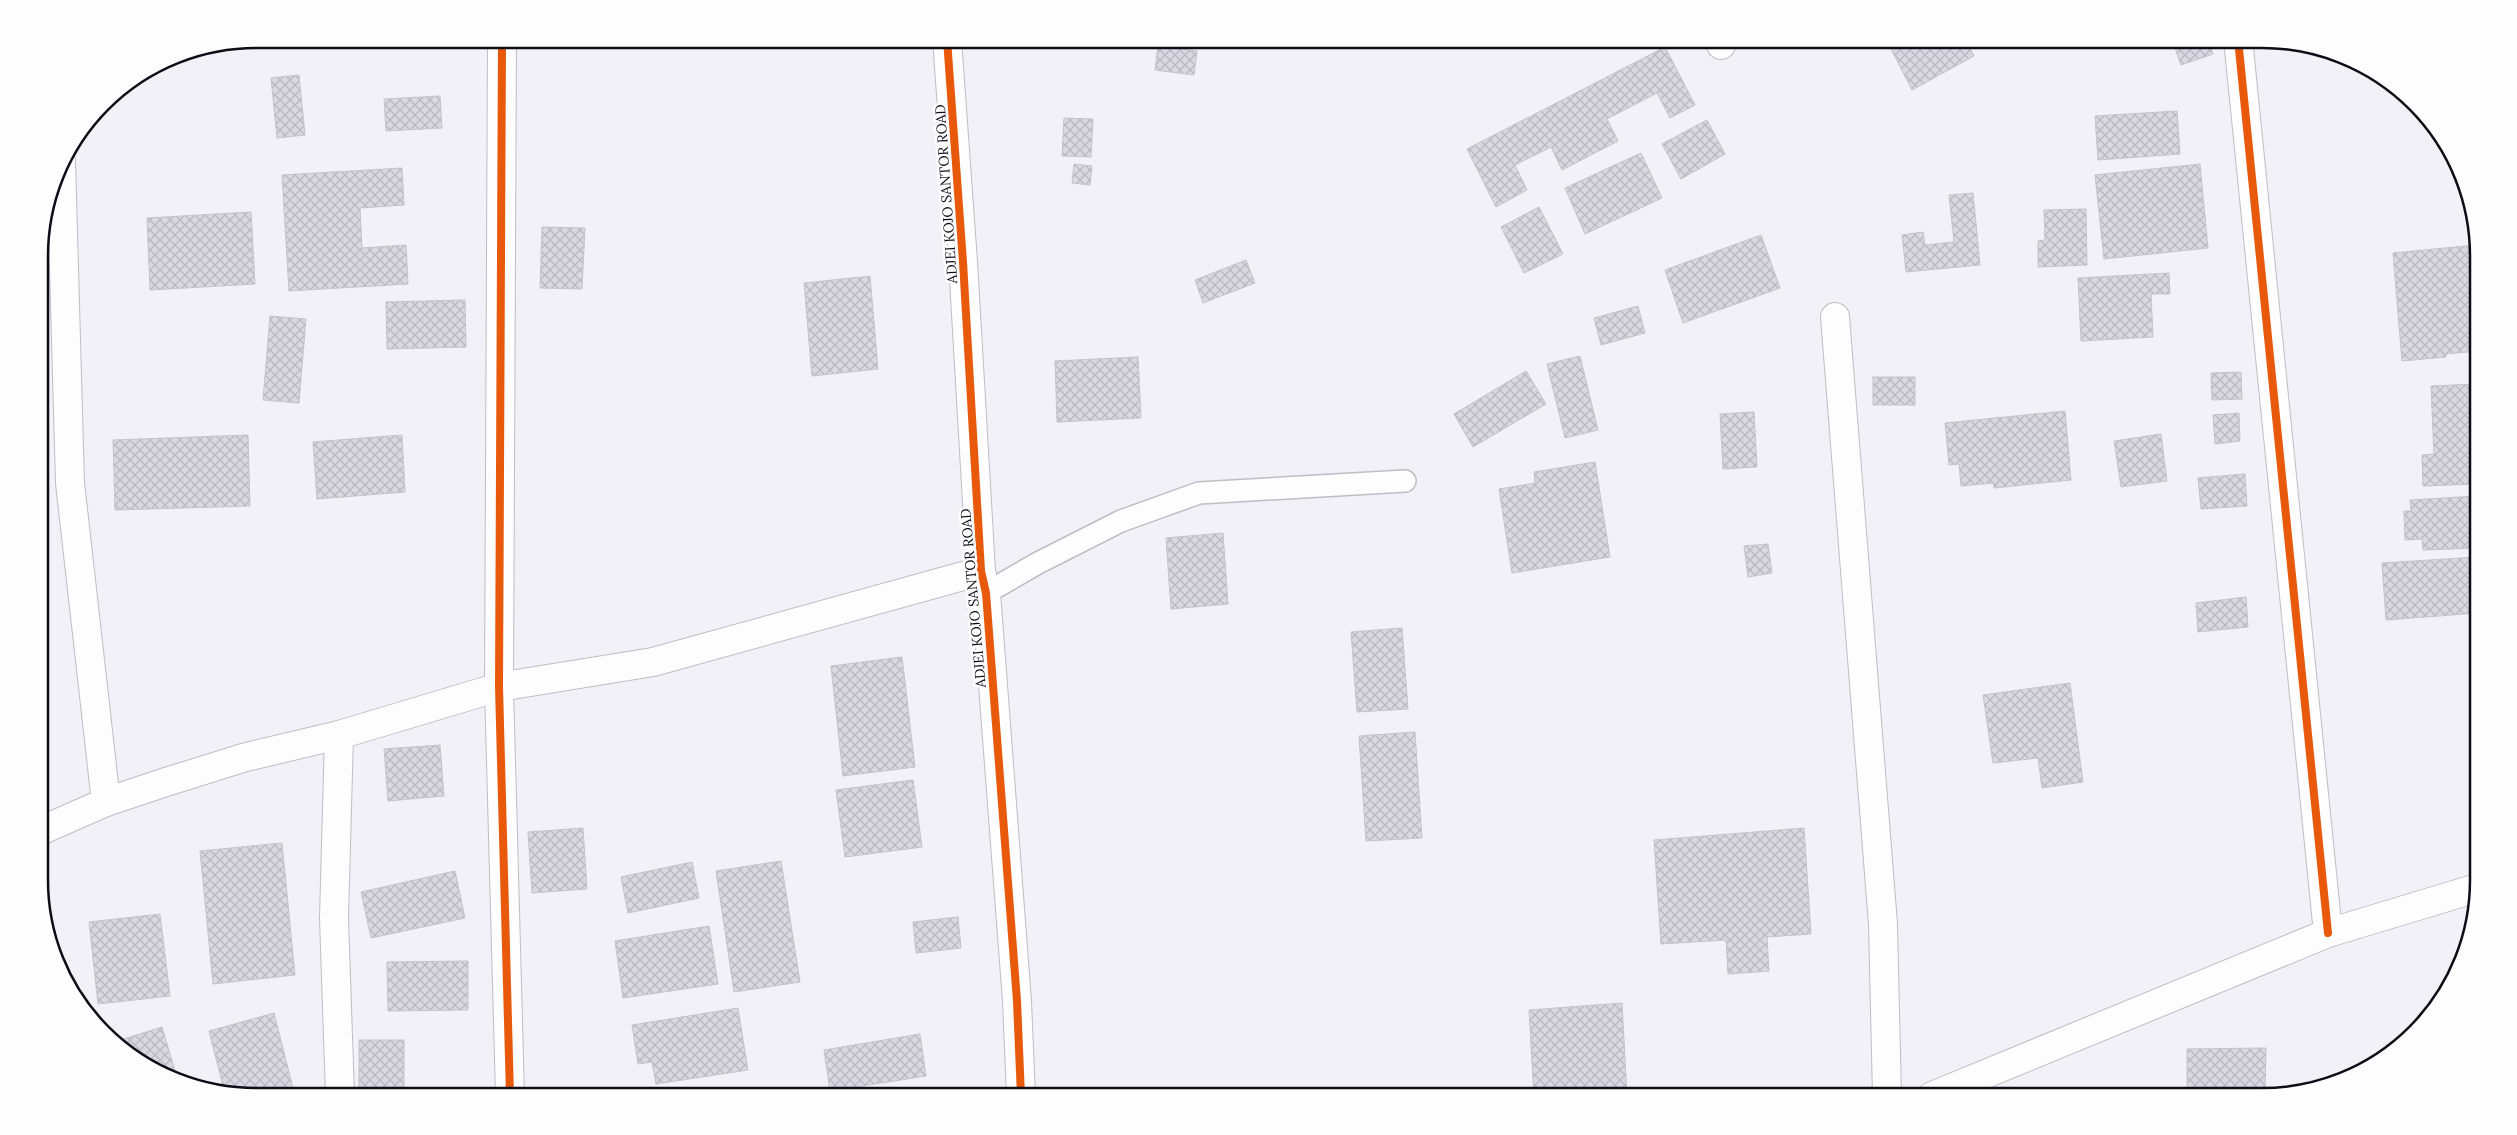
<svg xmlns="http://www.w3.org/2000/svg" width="2517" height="1135" viewBox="0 0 2517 1135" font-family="Lora,serif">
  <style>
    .building { fill: url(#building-cross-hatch); stroke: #c4c2cb }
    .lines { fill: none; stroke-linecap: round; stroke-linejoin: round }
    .lane-casing { stroke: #bebdc5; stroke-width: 24 }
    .street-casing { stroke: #bebdc5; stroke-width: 30 }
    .secondary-casing { stroke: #bebdc5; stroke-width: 30 }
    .lane { stroke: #fdfdfe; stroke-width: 21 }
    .street { stroke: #fdfdfe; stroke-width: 28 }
    .secondary { stroke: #fdfdfe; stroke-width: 28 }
    .cycleway-casing { stroke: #fdfdfd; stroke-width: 11 }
    .cycleway { stroke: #e8590c; stroke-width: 8 }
    .labels { text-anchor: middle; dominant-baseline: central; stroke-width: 5; stroke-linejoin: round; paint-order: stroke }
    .street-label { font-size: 14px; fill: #0e0c16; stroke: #fdfdfd }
    .rim { fill: none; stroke: #0e0c16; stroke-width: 2.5 }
  </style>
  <defs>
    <pattern id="building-cross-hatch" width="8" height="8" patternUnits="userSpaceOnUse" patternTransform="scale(1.25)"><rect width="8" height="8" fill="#d9d8e1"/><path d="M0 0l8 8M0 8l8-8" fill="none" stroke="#b9b8c0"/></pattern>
  </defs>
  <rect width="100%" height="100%" fill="#f2f1f8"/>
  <g class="building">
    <path d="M1886 39H1965L1974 56 1912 90Z"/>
    <path d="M2172 39H2207L2213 54 2181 65Z"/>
    <path d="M1158 46 1197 51 1194 75 1155 70Z"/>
    <path d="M1665 47 1695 105 1670 118 1657 93 1607 119 1618 141 1562 170 1551 147 1515 165 1527 190 1496 207 1467 149Z"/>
    <path d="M299 75 305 135 277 138 271 78Z"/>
    <path d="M440 96 442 128 386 131 384 99Z"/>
    <path d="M2177 111 2180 154 2098 160 2095 116Z"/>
    <path d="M1064 118 1093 119 1091 157 1062 156Z"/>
    <path d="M1707 120 1725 154 1681 179 1662 144Z"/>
    <path d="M1641 153 1662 198 1585 234 1565 188Z"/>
    <path d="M1074 164 1092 166 1090 185 1072 183Z"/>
    <path d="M2200 164 2208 248 2104 259 2095 175Z"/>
    <path d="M402 168 404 205 360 208 362 248 406 245 408 284 289 291 282 175Z"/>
    <path d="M1973 193 1980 265 1906 272 1902 235 1923 232 1925 245 1954 242 1949 195Z"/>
    <path d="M1539 207 1563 254 1524 273 1501 227Z"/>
    <path d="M2086 209 2087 265 2038 267V241L2045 240 2044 210Z"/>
    <path d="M251 212 255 284 150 290 147 218Z"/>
    <path d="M542 227 585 228 582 289 540 288Z"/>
    <path d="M1761 235 1780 288 1683 323 1665 270Z"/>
    <path d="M2476 245 2477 351 2446 354V357L2402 361 2393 253Z"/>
    <path d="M1246 260 1255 283 1203 303 1195 280Z"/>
    <path d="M2169 273 2170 294H2151L2153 337 2081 341 2078 278Z"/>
    <path d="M870 276 878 369 812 376 804 283Z"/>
    <path d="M465 300 466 347 387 349 386 302Z"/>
    <path d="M1638 306 1645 333 1601 345 1594 318Z"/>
    <path d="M270 316 306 319 299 403 263 400Z"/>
    <path d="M1580 356 1598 430 1565 438 1547 364Z"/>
    <path d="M1138 357 1141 418 1057 422 1055 361Z"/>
    <path d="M1526 371 1546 404 1473 447 1454 414Z"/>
    <path d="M2241 372 2242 399 2212 400 2211 373Z"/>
    <rect x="1873" y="377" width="42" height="28"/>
    <path d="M2477 384V484L2423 486 2422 455 2434 454 2431 386Z"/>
    <path d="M2065 411 2071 480 1994 488 1993 483 1961 486 1959 464 1949 465 1945 423Z"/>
    <path d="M1754 412 1757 467 1723 469 1720 414Z"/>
    <path d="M2239 413 2240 441 2215 444 2213 415Z"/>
    <path d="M2161 434 2167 481 2121 487 2114 441Z"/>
    <path d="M248 435 250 506 115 510 113 440Z"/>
    <path d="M402 435 405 492 317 499 313 442Z"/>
    <path d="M1595 462 1610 557 1512 573 1499 489 1535 483 1534 472Z"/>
    <path d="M2245 474 2247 506 2201 509 2198 478Z"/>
    <path d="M2477 496V548L2423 550 2422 539 2405 540 2404 511H2411L2410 500Z"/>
    <path d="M1223 533 1228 604 1171 609 1166 538Z"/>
    <path d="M1768 544 1772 573 1748 577 1744 546Z"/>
    <path d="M2477 557 2478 613 2386 620 2382 563Z"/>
    <path d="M2246 597 2248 627 2198 632 2196 603Z"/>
    <path d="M1402 628 1408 709 1357 712 1351 632Z"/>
    <path d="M902 657 915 767 843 776 831 666Z"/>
    <path d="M2070 683 2083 782 2042 788 2038 758 1993 763 1983 695Z"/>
    <path d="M1415 732 1422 838 1366 841 1359 736Z"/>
    <path d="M440 745 444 796 388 801 384 749Z"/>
    <path d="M913 780 922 847 845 857 836 790Z"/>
    <path d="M583 828 587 889 532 893 528 832Z"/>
    <path d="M1804 828 1811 934 1767 937 1769 971 1728 974 1726 940 1661 944 1654 840Z"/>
    <path d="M282 843 295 975 213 984 200 851Z"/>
    <path d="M781 861 800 982 734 992 716 871Z"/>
    <path d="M692 862 699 898 628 913 621 877Z"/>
    <path d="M455 871 465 918 371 938 361 892Z"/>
    <path d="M160 914 170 996 98 1004 89 922Z"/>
    <path d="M958 917 961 948 916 953 913 922Z"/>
    <path d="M709 926 718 984 623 998 615 941Z"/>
    <path d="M468 961V1010L388 1011 387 962Z"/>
    <path d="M1622 1003 1627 1096H1534L1529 1010Z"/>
    <path d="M738 1008 748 1070 656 1084 652 1062 638 1064 632 1025Z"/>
    <path d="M274 1013 295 1096H256L224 1090 209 1031Z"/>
    <path d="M162 1027 178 1081 172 1080 123 1051 114 1042Z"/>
    <path d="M920 1034 926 1076 830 1091 824 1050Z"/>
    <rect x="359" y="1040" width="45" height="56"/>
    <path d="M2266 1048 2265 1096H2187V1049Z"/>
  </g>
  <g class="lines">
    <g class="lane-casing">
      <path id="lane" d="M986 593 1038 563 1121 521 1199 493 1405 481"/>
    </g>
    <g class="street-casing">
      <g id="street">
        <path d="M502 39 499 687 510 1096"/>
        <path d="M1719 39 1721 45"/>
        <path d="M2238 39 2328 933"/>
        <path d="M61 161 70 483 106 802"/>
        <path d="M1835 317 1883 924 1887 1096"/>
        <path d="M339 735 334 918 340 1096"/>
        <path d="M40 831 106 802 166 782 246 757 339 735 499 687 653 662 981 571"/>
        <path d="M1932 1096 2328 933 2477 888"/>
      </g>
    </g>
    <g class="secondary-casing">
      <path id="secondary" d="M947 39 963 262 981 571 986 593 1017 1001 1021 1096"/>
    </g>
    <use href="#lane" class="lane"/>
    <use href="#street" class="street"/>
    <use href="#secondary" class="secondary"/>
    <g class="cycleway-casing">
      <g id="cycleway">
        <path d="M502 39 499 687 510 1096"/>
        <path d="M947 39 963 262 981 571 986 593 1017 1001 1021 1096"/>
        <path d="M2238 39 2328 933"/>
      </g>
    </g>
    <use href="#cycleway" class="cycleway"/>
  </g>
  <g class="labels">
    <g class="street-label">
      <text transform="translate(946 194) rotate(-94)">ADJEI KOJO SANTOR ROAD</text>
      <text transform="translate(973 598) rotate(-95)">ADJEI KOJO SANTOR ROAD</text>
    </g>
  </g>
  <path d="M0 0H2517V1135H0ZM256 48H2262A208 208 0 0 1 2470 256V880A208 208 0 0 1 2262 1088H256A208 208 0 0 1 48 880V256A208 208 0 0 1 256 48Z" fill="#fdfdfd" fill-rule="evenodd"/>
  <path class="rim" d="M256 48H2262A208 208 0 0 1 2470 256V880A208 208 0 0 1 2262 1088H256A208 208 0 0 1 48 880V256A208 208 0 0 1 256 48Z"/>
</svg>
